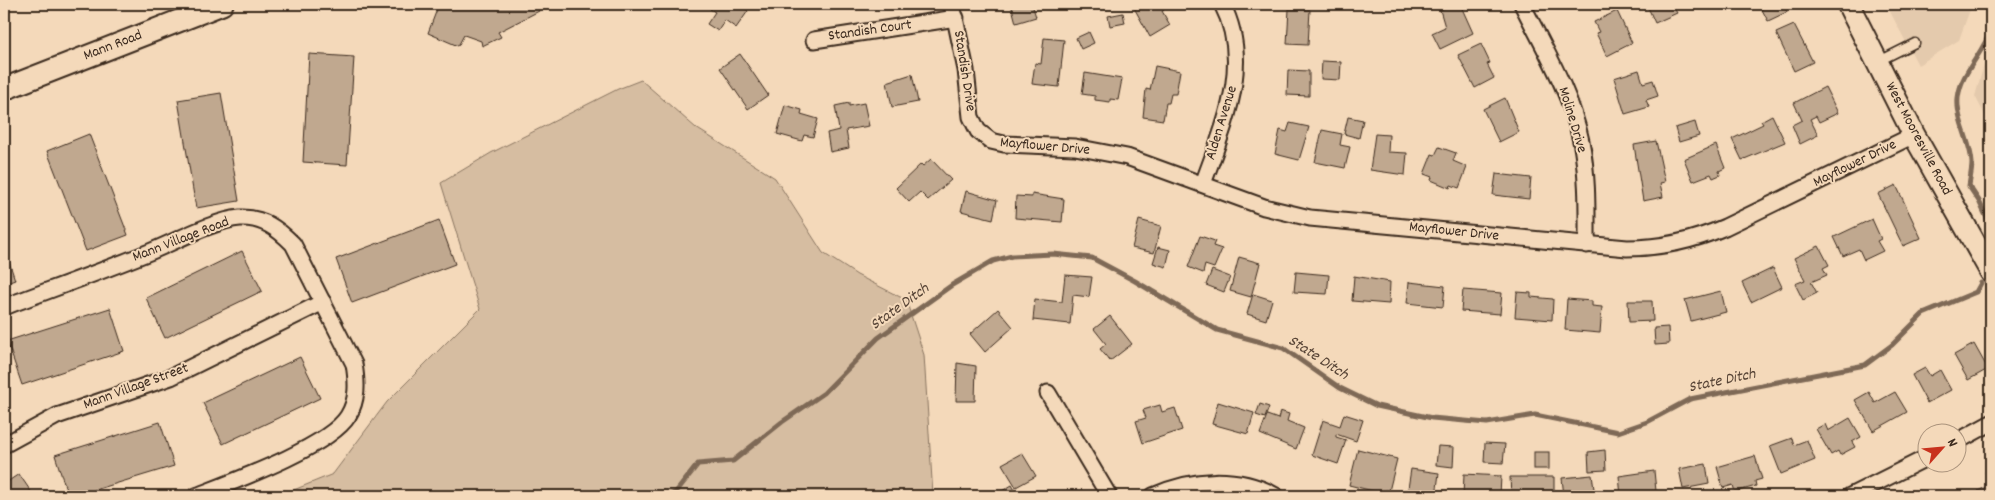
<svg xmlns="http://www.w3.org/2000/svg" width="1995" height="500" viewBox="0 0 1995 500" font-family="Dekko,sans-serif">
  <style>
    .built { fill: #e4caad }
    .green { fill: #d6bda1; stroke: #887460 }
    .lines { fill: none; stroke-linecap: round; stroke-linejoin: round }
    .stream { stroke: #7e6956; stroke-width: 5 }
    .building { fill: #c0a88f; stroke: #3b2a1e }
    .lane-casing { stroke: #3b2a1e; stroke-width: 11 }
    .street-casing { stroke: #3b2a1e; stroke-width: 19 }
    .secondary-casing { stroke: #3b2a1e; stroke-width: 25 }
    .lane { stroke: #f4d9ba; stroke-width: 8 }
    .street { stroke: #f4d9ba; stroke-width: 15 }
    .secondary { stroke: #f4d9ba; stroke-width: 21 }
    .labels { text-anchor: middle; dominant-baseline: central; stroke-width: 4; stroke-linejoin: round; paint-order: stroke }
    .street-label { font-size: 15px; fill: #3b2a1e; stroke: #f4d9ba }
    .water-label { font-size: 16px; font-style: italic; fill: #574436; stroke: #f4d9ba }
  </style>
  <rect width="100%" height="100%" fill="#f4d9ba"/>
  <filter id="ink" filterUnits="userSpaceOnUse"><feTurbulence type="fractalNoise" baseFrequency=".02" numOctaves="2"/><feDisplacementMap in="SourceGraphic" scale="10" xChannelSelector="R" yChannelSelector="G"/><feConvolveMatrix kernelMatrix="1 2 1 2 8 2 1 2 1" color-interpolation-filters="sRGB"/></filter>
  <g filter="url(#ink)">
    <g class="built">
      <path d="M1886 4H1972L1959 40 1918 65Z"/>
      <path d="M1991 40V127L1975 96Z"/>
    </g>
    <path class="green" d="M641 80 696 128 775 178 823 253 857 275 906 300 924 355 933 496H279L333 474 387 402 480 309 441 183 491 153 618 89Z"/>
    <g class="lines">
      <g class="stream">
        <path d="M1991 29C1983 55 1961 71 1958 98 1956 120 1971 142 1972 163 1972 170 1970 178 1969 186L1979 201 1991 227"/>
        <path d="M669 496 676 492 698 464 733 461 782 422 824 393 878 338 952 285 993 261 1012 256 1053 254 1092 258 1135 281 1217 330 1283 348 1340 388 1377 406 1432 418 1487 423 1535 415 1618 432 1647 422 1690 399 1865 365 1892 345 1923 314 1976 292 1981 283"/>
      </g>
    </g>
    <g class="building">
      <path d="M439 4H536L539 11 498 32 501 37 482 46 481 41 464 35 458 46 428 33Z"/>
      <path d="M713 4H747L744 8 748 11 736 28 725 20 718 31 707 24 715 12 710 9Z"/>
      <path d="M1011 4H1032L1036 17 1016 23Z"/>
      <path d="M1132 4H1161L1164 10 1162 11 1170 25 1150 37Z"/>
      <path d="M1453 4H1460L1473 33 1440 49 1432 33 1445 27 1440 10Z"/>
      <path d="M1650 4H1672L1677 13 1655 23 1647 5Z"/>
      <path d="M1759 4H1783L1787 12 1768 21Z"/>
      <path d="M1289 9 1310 10 1308 45 1287 44Z"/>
      <path d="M1617 11 1632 43 1607 56 1596 33 1599 32 1594 22Z"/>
      <path d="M1123 13 1125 23 1110 26 1108 16Z"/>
      <path d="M1794 25 1813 62 1794 71 1776 33Z"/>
      <path d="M1089 32 1094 43 1081 49 1076 38Z"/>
      <path d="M1044 38 1064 40 1059 87 1032 84 1035 63 1041 64Z"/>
      <path d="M1481 44 1490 63 1487 64 1494 78 1475 88 1458 55Z"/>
      <path d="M309 54 354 57 347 165 303 162Z"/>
      <path d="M740 54 768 95 748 109 720 68Z"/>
      <path d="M1322 61 1341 62 1340 80 1321 79Z"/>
      <path d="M1155 66 1180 71 1176 94H1171L1169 103H1166L1163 120 1143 117 1146 89 1150 90Z"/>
      <path d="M1288 70 1309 71V96L1287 95Z"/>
      <path d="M1639 70 1643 83 1653 80 1658 96 1646 100 1649 107 1625 114 1614 78Z"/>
      <path d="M1085 73 1122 79 1118 100 1110 99V102L1095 100V96L1082 94Z"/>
      <path d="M912 74 918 102 892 107 887 82Z"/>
      <path d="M1825 87 1838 113 1819 122 1816 116 1810 119 1818 135 1800 144 1792 125 1802 120 1794 103Z"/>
      <path d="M221 93 239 201 196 208 178 100Z"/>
      <path d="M1505 98 1519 132 1499 142 1483 109Z"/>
      <path d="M849 103V106L864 103 869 126 846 130 849 148 830 152 827 133 839 130 835 106Z"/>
      <path d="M785 105 802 110 801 114 818 119 813 137 804 135 802 141 777 134Z"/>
      <path d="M1772 115 1785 142 1742 160 1732 139 1763 124 1761 121Z"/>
      <path d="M1348 117 1363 120 1359 138 1344 134Z"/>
      <path d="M1695 122 1699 136 1679 142 1675 128Z"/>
      <path d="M1290 123 1309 127 1299 160 1275 154 1280 130 1287 132Z"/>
      <path d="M1322 130 1342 134 1340 145 1350 147 1345 168 1315 162Z"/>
      <path d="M89 134 128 235 86 251 47 151Z"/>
      <path d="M1375 134 1389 135 1388 152 1407 153 1405 175 1370 170Z"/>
      <path d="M1656 141 1665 182 1660 183 1663 197 1643 201 1634 145Z"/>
      <path d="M1716 145 1725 168 1719 171 1720 175 1713 178 1711 174 1693 181 1684 159Z"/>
      <path d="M1439 147 1456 153 1453 161 1467 167 1459 188 1451 185 1450 188 1431 180 1432 177 1424 174 1432 154 1435 155Z"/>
      <path d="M931 159 951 180 928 200 920 192 909 202 896 188 921 164 923 166Z"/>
      <path d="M1496 174 1531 178 1529 199 1493 195Z"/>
      <path d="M1896 185 1921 238 1903 246 1878 194Z"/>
      <path d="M966 191 997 200 993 219 961 211Z"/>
      <path d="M1032 194 1064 199 1062 222 1015 218 1016 196 1032 197Z"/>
      <path d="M1872 219 1881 239 1877 241 1883 251 1864 260 1859 249 1843 256 1834 237Z"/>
      <path d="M439 220 455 264 352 303 336 259Z"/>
      <path d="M1139 220 1161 226 1154 253 1132 248Z"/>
      <path d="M1200 236 1215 241 1213 246 1222 249 1214 268 1205 265 1203 273 1188 267Z"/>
      <path d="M4 246 15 280 4 284Z"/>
      <path d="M1819 246 1829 265 1823 268 1827 275 1811 282 1817 293 1803 300 1795 284 1805 280 1794 258Z"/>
      <path d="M1158 247 1170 250 1166 267 1153 263Z"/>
      <path d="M242 251 262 291 165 338 146 298Z"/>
      <path d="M1239 257 1260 263 1251 297 1230 291Z"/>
      <path d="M1773 268 1782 287 1751 302 1742 283Z"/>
      <path d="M1212 270 1230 277 1224 292 1206 285Z"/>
      <path d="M1296 272 1329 275 1327 294 1294 292Z"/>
      <path d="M1065 275 1092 277 1089 297 1073 295 1070 324 1033 320 1035 299 1062 302Z"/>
      <path d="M1354 276 1390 282 1389 304 1352 301Z"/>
      <path d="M1409 282 1445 286 1443 307 1407 303Z"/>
      <path d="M1463 290 1502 293 1500 314 1461 311Z"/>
      <path d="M1721 291 1726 312 1691 321 1685 300Z"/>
      <path d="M1517 292 1531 293V297L1553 299 1552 320 1515 317Z"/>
      <path d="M1253 294 1272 300 1266 320 1247 314Z"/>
      <path d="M1567 299 1592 301V306L1602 307 1600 333 1565 330Z"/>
      <path d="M1628 301H1652L1653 321 1629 322Z"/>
      <path d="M110 308 124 351 22 385 7 341Z"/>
      <path d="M998 309 1013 327 985 352 970 334Z"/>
      <path d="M1110 316 1132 344 1110 361 1100 349 1106 344 1094 329Z"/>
      <path d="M1668 327 1669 344 1655 345 1654 328Z"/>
      <path d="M1974 344 1988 369 1968 380 1954 355Z"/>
      <path d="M300 357 320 398 223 444 203 403Z"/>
      <path d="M957 363 976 366 975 401H956Z"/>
      <path d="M1925 368 1930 376 1940 370 1951 390 1927 403 1912 375Z"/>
      <path d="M1869 392 1875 403 1895 392 1907 412 1873 431 1855 400Z"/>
      <path d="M1218 402 1254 413 1248 434 1212 424Z"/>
      <path d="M1260 404 1269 407 1265 418 1256 415Z"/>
      <path d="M1160 405 1162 412 1175 408 1182 430 1143 443 1136 421 1146 418 1143 410Z"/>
      <path d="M1280 411 1289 414 1287 421 1304 428 1296 449 1260 434 1267 415 1278 419Z"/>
      <path d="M1344 414 1363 420 1356 441 1336 434V437L1346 440 1338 464 1312 455 1323 420 1340 426Z"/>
      <path d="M1850 418 1861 437 1852 442 1855 447 1840 455 1838 451 1831 455 1816 429 1825 424 1828 431Z"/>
      <path d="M160 422 174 466 75 496H68L55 455Z"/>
      <path d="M1792 438 1794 445 1807 440 1815 460 1781 474 1770 446Z"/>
      <path d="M1485 443 1505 444 1503 463 1484 462Z"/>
      <path d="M1438 446 1454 447 1453 467 1436 465Z"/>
      <path d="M1358 449 1397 459 1389 491 1386 490 1385 494 1349 485Z"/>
      <path d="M1605 450 1606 470 1589 471 1588 452Z"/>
      <rect x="1534" y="452" width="15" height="17"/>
      <path d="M1022 453 1036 476 1016 487 1002 464Z"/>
      <path d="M1755 456 1762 479 1755 481 1756 486 1735 492 1733 485 1723 488 1717 467Z"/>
      <path d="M1706 464 1709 484 1683 489 1679 469Z"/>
      <path d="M1991 468V484L1985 472Z"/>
      <path d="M1411 469 1439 473 1436 496 1407 495Z"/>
      <path d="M1654 471 1656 491 1621 496 1619 476Z"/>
      <path d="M19 474 34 496H4V484Z"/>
      <path d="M1464 474 1501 476 1500 496H1463Z"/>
      <path d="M1592 475 1595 496H1564L1562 478Z"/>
      <path d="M1510 477H1554V496H1511Z"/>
      <path d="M1012 485 1018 496H998L997 494Z"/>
      <path d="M1990 485 1991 496H1981L1978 491Z"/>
    </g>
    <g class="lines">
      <g class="lane-casing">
        <path id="lane" d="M1879 61 1915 43"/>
      </g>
      <g class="street-casing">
        <g id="street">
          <path d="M952 4 966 70 971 117 978 131 991 141 1004 144 1075 147 1127 157 1264 207 1310 218 1627 248C1662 248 1693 241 1725 227L1914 135"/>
          <path d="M1522 4C1544 48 1571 93 1581 141 1588 176 1587 210 1587 245"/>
          <path d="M814 40 956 18"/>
          <path d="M1203 184C1224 125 1253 64 1222 4"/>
          <path d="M4 307C52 289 100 272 147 253 172 243 215 220 240 218 263 217 278 229 293 244L354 364C357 382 358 400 348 416 329 447 232 482 196 496"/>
          <path d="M1048 393 1109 496"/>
          <path d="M1958 441 1991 423"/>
          <path d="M4 445 57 416 171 377 323 302"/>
          <path d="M1153 496C1192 478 1238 475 1276 496"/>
          <path d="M1850 496 1928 457"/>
        </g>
      </g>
      <g class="secondary-casing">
        <g id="secondary">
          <path d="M1848 4 1914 135 1991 272"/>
          <path d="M4 89 222 4"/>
        </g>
      </g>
      <use href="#lane" class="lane"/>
      <use href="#street" class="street"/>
      <use href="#secondary" class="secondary"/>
    </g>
  </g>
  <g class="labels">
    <g class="street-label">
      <text transform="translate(870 31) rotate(-8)">Standish Court</text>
      <text transform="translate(113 46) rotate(-21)">Mann Road</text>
      <text transform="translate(964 71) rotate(81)">Standish Drive</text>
      <text transform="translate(1572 120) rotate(73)">Moline Drive</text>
      <text transform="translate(1222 123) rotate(-73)">Alden Avenue</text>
      <text transform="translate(1918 139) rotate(62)">West Mooresville Road</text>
      <text transform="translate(1045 147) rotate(5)">Mayflower Drive</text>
      <text transform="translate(1855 164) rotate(-26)">Mayflower Drive</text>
      <text transform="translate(1454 232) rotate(6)">Mayflower Drive</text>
      <text transform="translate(181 240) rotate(-21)">Mann Village Road</text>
      <text transform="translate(136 387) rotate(-20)">Mann Village Street</text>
    </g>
    <g class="water-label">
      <text transform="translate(900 307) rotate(-36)">State Ditch</text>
      <text transform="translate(1318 358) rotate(33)">State Ditch</text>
      <text transform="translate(1722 381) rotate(-12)">State Ditch</text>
    </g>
  </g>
  <rect width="1995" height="500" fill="none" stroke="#f4d9ba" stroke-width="20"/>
  <rect x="10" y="10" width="1975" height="480" fill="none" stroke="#3b2a1e" stroke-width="2" filter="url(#ink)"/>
  <g transform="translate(1942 448) rotate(63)"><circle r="24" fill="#f4d9ba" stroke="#aa937c"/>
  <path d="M0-4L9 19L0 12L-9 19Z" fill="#c8321e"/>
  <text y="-8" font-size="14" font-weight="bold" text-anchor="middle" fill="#3b2a1e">N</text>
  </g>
</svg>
